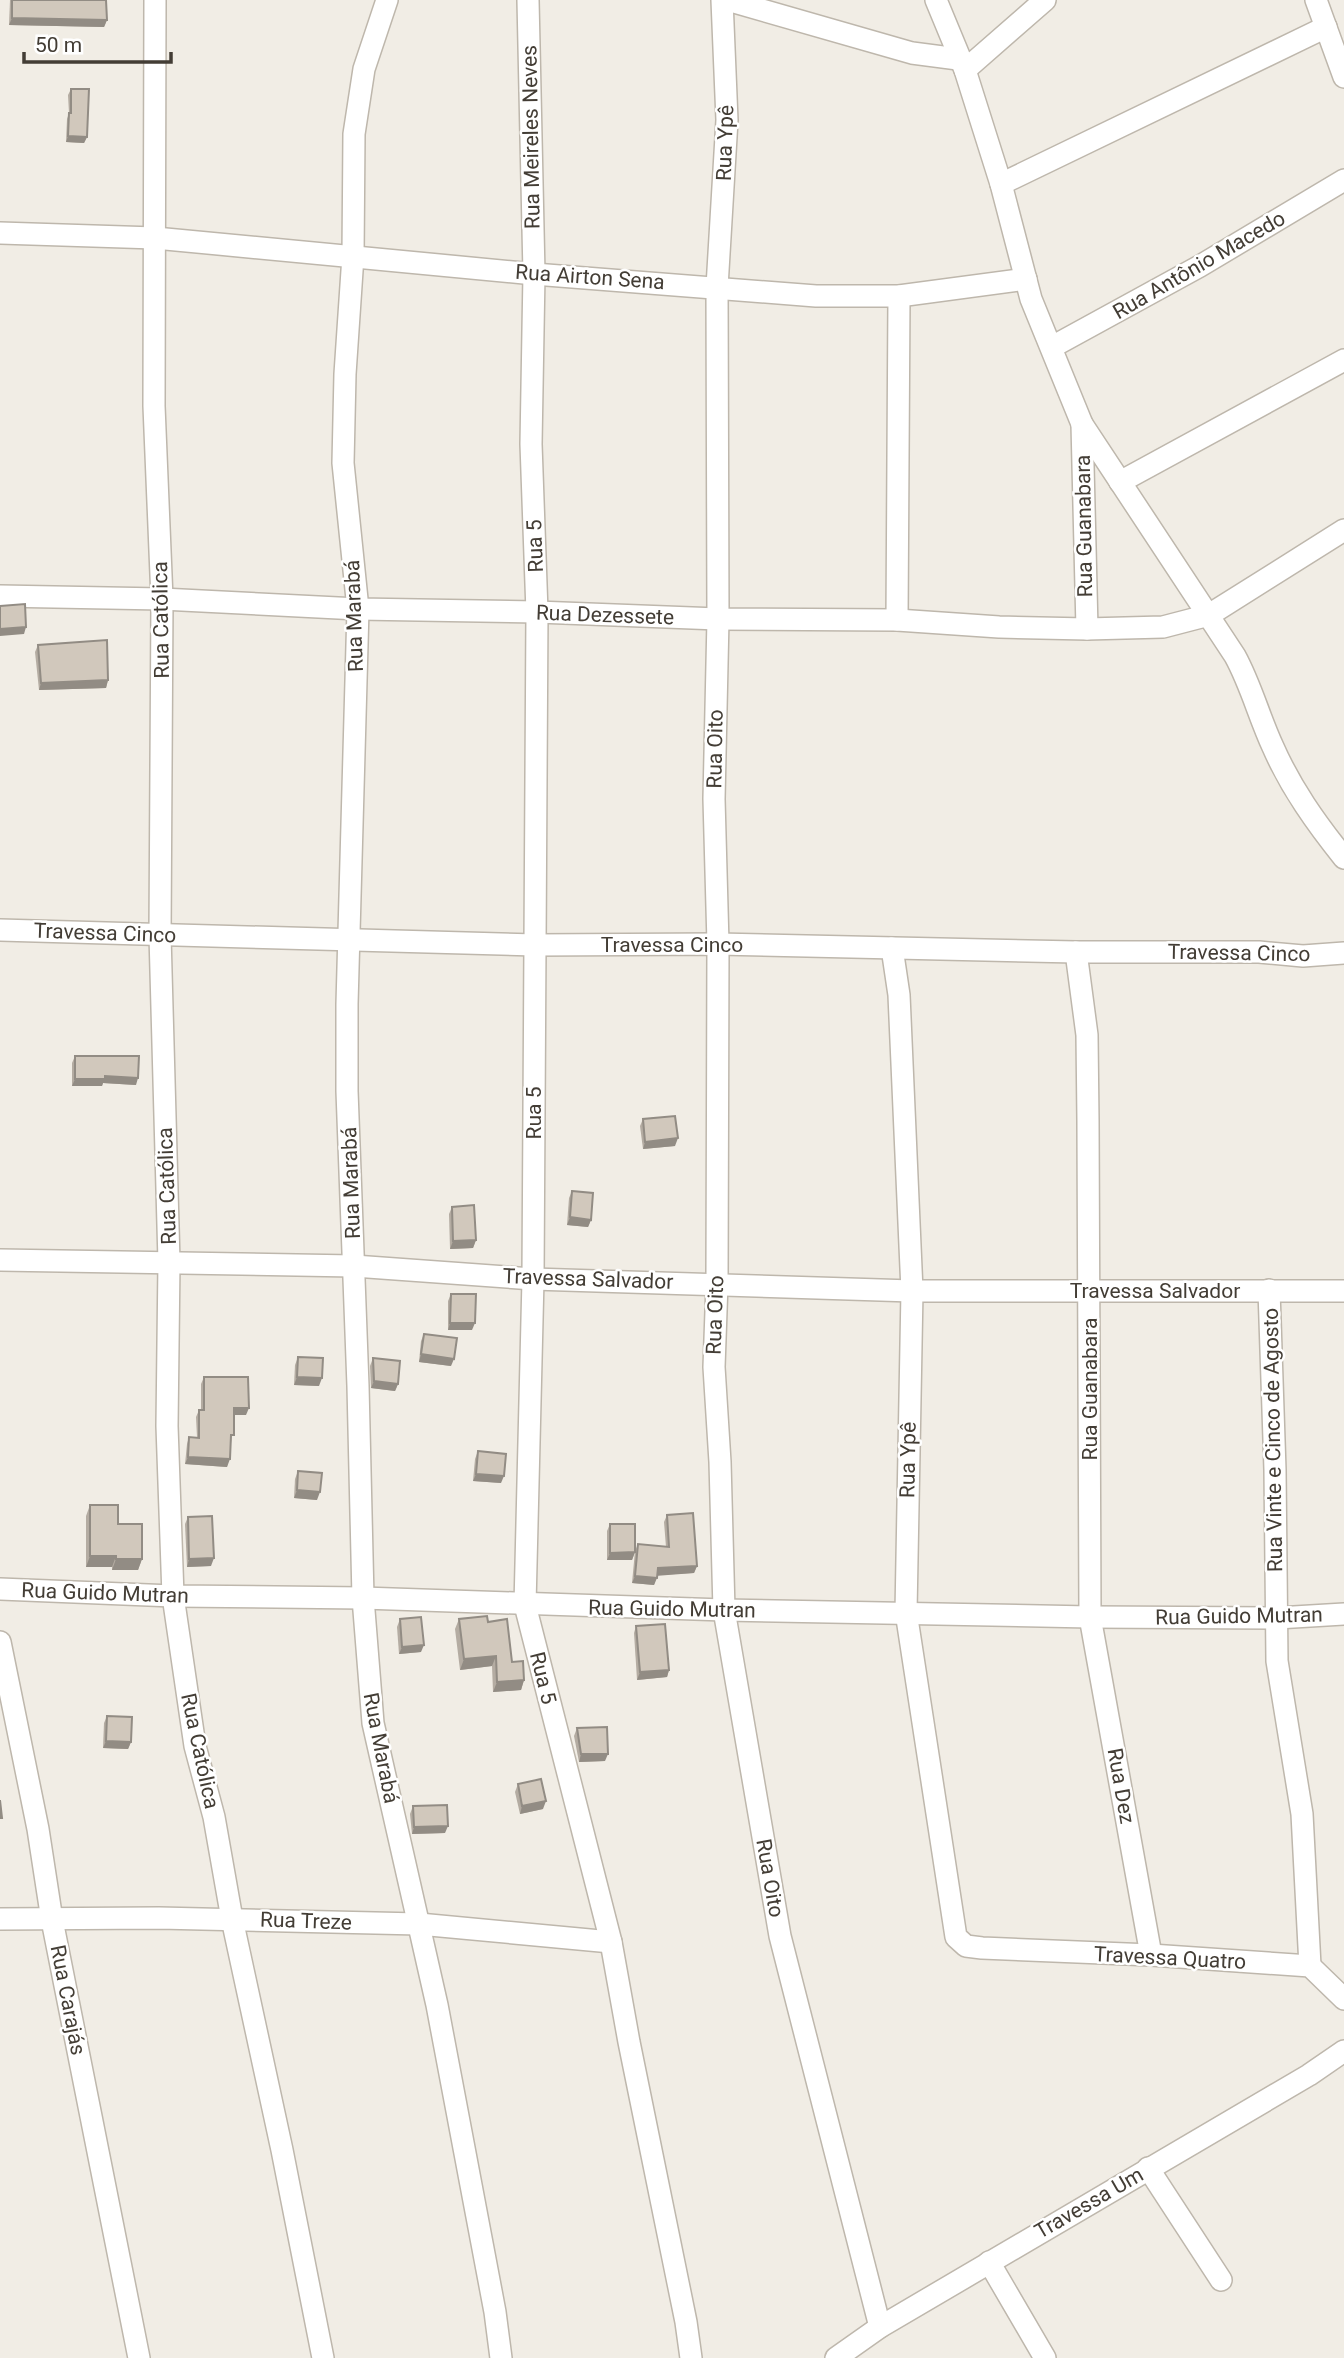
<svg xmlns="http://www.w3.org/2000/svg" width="1344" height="2358" viewBox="0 0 1344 2358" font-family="Roboto,sans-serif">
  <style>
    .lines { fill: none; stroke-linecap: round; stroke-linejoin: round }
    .minor-casing { stroke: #beb7ac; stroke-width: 24 }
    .minor { stroke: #fff; stroke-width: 21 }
    .wall { fill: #b4aca2 }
    .shaded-wall { fill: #928c84 }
    .building { fill: #d1c8bc; stroke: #928c84; stroke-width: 2 }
    .labels { text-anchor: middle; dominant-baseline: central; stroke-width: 5; stroke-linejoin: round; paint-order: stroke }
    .street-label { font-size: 21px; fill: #433d35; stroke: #fff }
  </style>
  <rect width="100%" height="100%" fill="#f1ede5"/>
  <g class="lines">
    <g class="minor-casing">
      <g id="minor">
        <path d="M155 0 154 406 162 599 160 935 169 1262 167 1426 173 1596 195 1746 214 1817 232 1919 282 2150 323 2358"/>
        <path d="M387 0 364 69 354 134 353 256 345 374 343 463 358 609 347 1004V1091L358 1386 363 1598 373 1723 437 2005 495 2312 501 2358"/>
        <path d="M528 0 534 274 531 444 537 612 533 1279 525 1605 611 1942 629 2042 686 2322 691 2358"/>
        <path d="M722 0 727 120 717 287 718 619 714 799 718 944 717 1283 714 1367 720 1462 724 1610 780 1936 880 2327"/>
        <path d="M727 0 912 53 958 59"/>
        <path d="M936 0 965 70 1001 184 1031 299 1082 424 1235 656C1251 685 1259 717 1273 747 1291 788 1316 823 1344 858"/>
        <path d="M1316 0 1344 77"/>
        <path d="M965 70 1045 0"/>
        <path d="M1001 184 1326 27"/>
        <path d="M0 233 155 238 534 274 816 296H899L1026 279"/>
        <path d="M1052 347 1200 266 1344 180"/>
        <path d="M1082 424 1087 629"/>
        <path d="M1120 482 1344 360"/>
        <path d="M0 596 162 599 358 609 537 612 718 619 897 620 999 627 1087 629 1163 627 1209 615 1344 530"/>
        <path d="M897 620 899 296"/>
        <path d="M0 930 535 945 718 944 1076 952H1259L1303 956 1344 953"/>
        <path d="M892 948 899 995 912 1291 906 1612 956 1937 966 1946 982 1948 1151 1955 1310 1966 1344 1999"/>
        <path d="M1076 952 1087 1035 1088 1121 1090 1617 1151 1955"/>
        <path d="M0 1260 354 1266 533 1279 912 1291H1344"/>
        <path d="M1269 1290 1275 1470 1277 1661 1302 1814 1310 1966"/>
        <path d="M0 1589 173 1596 363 1598 724 1610 1090 1617 1277 1618 1344 1614"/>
        <path d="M0 1642 38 1829 52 1920 139 2358"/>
        <path d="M0 1919 159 1918 419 1924 611 1942"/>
        <path d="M1148 2168 1221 2280"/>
        <path d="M989 2262 1045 2358"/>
        <path d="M836 2358 880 2327 1309 2075 1344 2051"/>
      </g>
    </g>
    <use href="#minor" class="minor"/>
  </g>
  <g class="wall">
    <path d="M10 0H106L107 20 104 27 9 25Z"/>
    <path d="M71 89 87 137 84 143 66 142 67 119 69 113 68 95Z"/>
    <path d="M38 645 108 680 106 688 39 690 35 652Z"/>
    <path d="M75 1056 136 1085 103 1083 102 1086H72V1063Z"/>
    <path d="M643 1119 675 1146 643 1149 640 1126Z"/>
    <path d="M572 1191 591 1220 588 1227 567 1225 569 1198Z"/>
    <path d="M452 1207 476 1240 473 1248 450 1249 449 1214Z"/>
    <path d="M451 1294 472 1330H448V1301Z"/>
    <path d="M424 1334 451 1366 419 1362 421 1341Z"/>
    <path d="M298 1357 319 1386 294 1385 295 1365Z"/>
    <path d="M373 1358 398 1384 395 1391 371 1388 370 1366Z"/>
    <path d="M204 1377 246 1415H234L231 1443 227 1467 185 1464 187 1444 189 1437H197L196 1417 199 1410H201V1384Z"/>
    <path d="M478 1451 501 1483 473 1481 475 1459Z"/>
    <path d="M298 1471 317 1500 294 1498 295 1479Z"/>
    <path d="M90 1505 118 1524 142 1559 138 1570H112V1567H86V1516Z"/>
    <path d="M667 1515 697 1566 694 1573 657 1575 654 1585 632 1583 635 1551 638 1544 666 1547 664 1522Z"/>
    <path d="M188 1517 211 1566 187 1567 185 1524Z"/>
    <path d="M610 1524 635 1552 632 1560H607V1531Z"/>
    <path d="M400 1619 421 1652 399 1654 397 1627Z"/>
    <path d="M459 1619 488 1622 524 1680 521 1690 493 1692 492 1666 460 1670 455 1629Z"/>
    <path d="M636 1626 669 1670 667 1677 637 1680 634 1633Z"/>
    <path d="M107 1716 131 1742 128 1749 103 1748 104 1723Z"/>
    <path d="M577 1728 605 1761 579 1762 574 1736Z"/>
    <path d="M518 1784 543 1809 520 1814 515 1792Z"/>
    <path d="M413 1806 445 1833 412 1834 410 1814Z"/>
  </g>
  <g class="shaded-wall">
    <path d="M12 18 107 20 104 27 9 25Z"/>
    <path d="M68 136 87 137 84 143 66 142Z"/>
    <path d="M26 627 24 634 0 636V629Z"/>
    <path d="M108 680 106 688 39 690 41 683Z"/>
    <path d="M105 1076 138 1078 136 1085 103 1083 102 1086H72L75 1079Z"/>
    <path d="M678 1138 675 1146 643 1149 645 1142Z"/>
    <path d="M570 1217 591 1220 588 1227 567 1225Z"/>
    <path d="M476 1240 473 1248 450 1249 453 1241Z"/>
    <path d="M450 1323H475L472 1330H448Z"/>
    <path d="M421 1354 454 1359 451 1366 419 1362Z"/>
    <path d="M297 1377 322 1378 319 1386 294 1385Z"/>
    <path d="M374 1381 398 1384 395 1391 371 1388Z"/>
    <path d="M234 1408H249L246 1415H231Z"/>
    <path d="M188 1457 230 1459 227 1467 185 1464Z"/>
    <path d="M476 1474 504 1476 501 1483 473 1481Z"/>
    <path d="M297 1490 320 1492 317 1500 294 1498Z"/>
    <path d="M635 1552 632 1560H607L610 1553Z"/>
    <path d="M90 1556H116L112 1567H86Z"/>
    <path d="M214 1558 211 1566 187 1567 189 1559Z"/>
    <path d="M116 1559H142L138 1570H112Z"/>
    <path d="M697 1566 694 1573 655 1576 658 1568Z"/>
    <path d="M635 1576 657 1578 654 1585 632 1583Z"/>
    <path d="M424 1645 421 1652 399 1654 402 1647Z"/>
    <path d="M496 1656 492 1666 460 1670 464 1659Z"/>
    <path d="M669 1670 667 1677 637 1680 640 1672Z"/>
    <path d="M524 1680 521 1690 493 1692 497 1682Z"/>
    <path d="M106 1741 131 1742 128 1749 103 1748Z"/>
    <path d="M581 1754H608L605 1761 579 1762Z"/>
    <path d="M546 1801 543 1809 520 1814 522 1806Z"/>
    <path d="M448 1826 445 1833 412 1834 414 1827Z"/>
  </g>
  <g class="building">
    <path d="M12 0H106L107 20 12 18Z"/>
    <path d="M71 89H89L87 137 68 136 69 113H71Z"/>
    <path d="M25 604 26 627 0 629V606Z"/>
    <path d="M107 640 108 680 41 683 38 645Z"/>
    <path d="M75 1056H139L138 1078 105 1076V1079H75Z"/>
    <path d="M675 1116 678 1138 645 1142 643 1119Z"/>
    <path d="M572 1191 593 1193 591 1220 570 1217Z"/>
    <path d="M474 1205 476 1240 453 1241 452 1207Z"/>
    <path d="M451 1294H476L475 1323H450Z"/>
    <path d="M424 1334 457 1338 454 1359 421 1354Z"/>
    <path d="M298 1357 323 1358 322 1378 297 1377Z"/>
    <path d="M373 1358 400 1361 398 1384 374 1381Z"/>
    <path d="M204 1377H248L249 1408H234V1435H231L230 1459 188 1457 189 1437 199 1438V1410H204Z"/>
    <path d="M478 1451 506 1454 504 1476 476 1474Z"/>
    <path d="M298 1471 322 1473 320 1492 297 1490Z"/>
    <path d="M90 1505H118V1524H142V1559H116V1556H90Z"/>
    <path d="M693 1513 697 1566 658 1568 657 1578 635 1576 638 1544 669 1547 667 1515Z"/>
    <path d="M212 1516 214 1558 189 1559 188 1517Z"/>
    <path d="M610 1524H635V1552L610 1553Z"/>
    <path d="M487 1616 488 1622 507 1619 512 1662 523 1661 524 1680 497 1682 496 1656 464 1659 459 1619Z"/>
    <path d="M421 1617 424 1645 402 1647 400 1619Z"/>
    <path d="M665 1624 669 1670 640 1672 636 1626Z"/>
    <path d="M107 1716 132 1717 131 1742 106 1741Z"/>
    <path d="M607 1727 608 1754H581L577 1728Z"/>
    <path d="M541 1779 546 1801 522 1806 518 1784Z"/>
    <path d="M0 1800 2 1818H0Z"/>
    <path d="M447 1805 448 1826 414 1827 413 1806Z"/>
  </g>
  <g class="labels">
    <g class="street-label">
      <text transform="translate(531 137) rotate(-91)">Rua Meireles Neves</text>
      <text transform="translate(725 143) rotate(-88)">Rua Ypê</text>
      <text transform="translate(1199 265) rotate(-30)">Rua Antônio Macedo</text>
      <text transform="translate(590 277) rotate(4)">Rua Airton Sena</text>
      <text transform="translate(1084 526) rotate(-91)">Rua Guanabara</text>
      <text transform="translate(535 546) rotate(-92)">Rua 5</text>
      <text transform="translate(605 615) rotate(2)">Rua Dezessete</text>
      <text transform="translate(354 616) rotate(-92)">Rua Marabá</text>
      <text transform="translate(161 620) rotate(-91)">Rua Católica</text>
      <text transform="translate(715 749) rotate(-89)">Rua Oito</text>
      <text transform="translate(105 933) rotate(2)">Travessa Cinco</text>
      <text x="672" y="945">Travessa Cinco</text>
      <text transform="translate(1239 953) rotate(1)">Travessa Cinco</text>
      <text transform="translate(534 1113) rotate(-90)">Rua 5</text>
      <text transform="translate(351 1183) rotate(-92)">Rua Marabá</text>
      <text transform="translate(167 1186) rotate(-92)">Rua Católica</text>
      <text transform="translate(588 1279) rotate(2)">Travessa Salvador</text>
      <text x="1155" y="1291">Travessa Salvador</text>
      <text transform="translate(715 1315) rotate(-88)">Rua Oito</text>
      <text transform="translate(1090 1389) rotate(-90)">Rua Guanabara</text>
      <text transform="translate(1273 1440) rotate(-91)">Rua Vinte e Cinco de Agosto</text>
      <text transform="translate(908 1460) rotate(-89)">Rua Ypê</text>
      <text transform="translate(105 1593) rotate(2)">Rua Guido Mutran</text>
      <text transform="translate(672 1609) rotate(1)">Rua Guido Mutran</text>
      <text transform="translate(1239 1616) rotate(-1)">Rua Guido Mutran</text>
      <text transform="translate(543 1678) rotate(76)">Rua 5</text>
      <text transform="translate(381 1748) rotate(79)">Rua Marabá</text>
      <text transform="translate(200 1751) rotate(78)">Rua Católica</text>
      <text transform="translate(1121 1786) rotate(80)">Rua Dez</text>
      <text transform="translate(770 1878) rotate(80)">Rua Oito</text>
      <text transform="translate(306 1921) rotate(2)">Rua Treze</text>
      <text transform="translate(1170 1958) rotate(3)">Travessa Quatro</text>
      <text transform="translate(68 2000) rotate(79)">Rua Carajás</text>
      <text transform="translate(1089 2203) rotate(-30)">Travessa Um</text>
    </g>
  </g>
  <path d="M24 52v10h147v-10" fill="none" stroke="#433d35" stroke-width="3.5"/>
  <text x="35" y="52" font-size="21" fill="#433d35" stroke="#ffffff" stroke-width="5" paint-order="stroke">50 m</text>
</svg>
